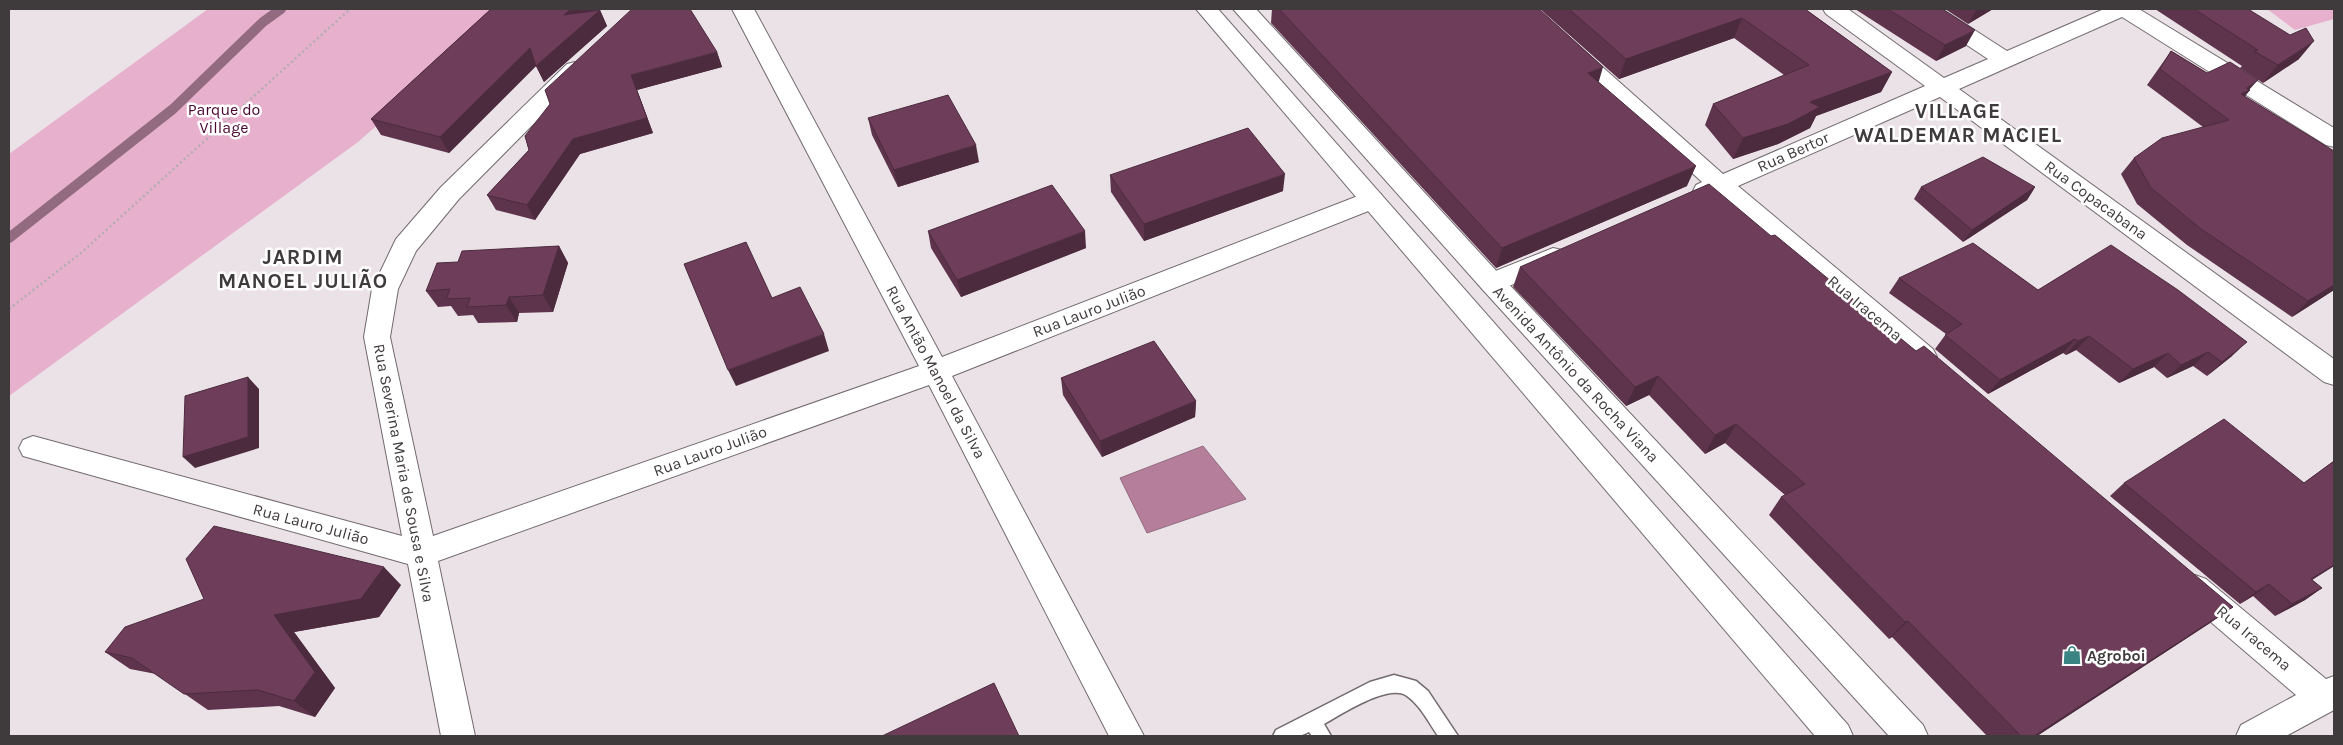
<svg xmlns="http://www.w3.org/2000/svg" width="2343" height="745" viewBox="0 0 2343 745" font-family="Karla,sans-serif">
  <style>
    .green { fill: #e7b1ce }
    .water { fill: #b57f9c; stroke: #926b80 }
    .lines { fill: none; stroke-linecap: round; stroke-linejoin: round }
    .stream { stroke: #926b80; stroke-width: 10 }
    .lane-casing { stroke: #726a6e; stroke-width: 3 }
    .street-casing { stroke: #726a6e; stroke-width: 2 }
    .secondary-casing { stroke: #726a6e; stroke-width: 2 }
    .path { stroke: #b3acb0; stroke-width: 2.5; stroke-dasharray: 2 3; stroke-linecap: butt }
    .lane { fill: #fff; fill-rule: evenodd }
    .street { fill: #fff; fill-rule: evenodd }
    .secondary { fill: #fff; fill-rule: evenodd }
    .wall { fill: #5e344d }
    .shaded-wall { fill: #4c2b3e }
    .building { fill: #6d3d59; stroke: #4c2b3e }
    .labels { text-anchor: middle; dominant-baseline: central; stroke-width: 5; stroke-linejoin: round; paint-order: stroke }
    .park-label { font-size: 16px; fill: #4b0835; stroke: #fff }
    .street-label { font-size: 16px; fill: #3f3b3d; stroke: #fff }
    .poi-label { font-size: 16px; font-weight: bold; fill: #3f3b3d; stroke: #fff; text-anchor: start }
    .district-label { font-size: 21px; font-weight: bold; letter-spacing: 1px; fill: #3f3b3d; stroke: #fff }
  </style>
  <rect width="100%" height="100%" fill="#ebe2e7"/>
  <g class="green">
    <path d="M208 9H510L358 142 9 396V154Z"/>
    <path d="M2267 9H2334V19L2295 30Z"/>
  </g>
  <path class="water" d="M1203 446 1246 499 1147 533 1120 478Z"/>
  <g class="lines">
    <path class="stream" d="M9 238 173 109 263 22 281 9"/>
    <g class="lane-casing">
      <path id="lane" d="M1394 675 1416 681 1428 691 1458 736H1438C1429 723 1421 706 1407 696 1389 683 1342 714 1324 724L1331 736H1312L1309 732 1300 736H1273L1276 730 1370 682Z"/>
    </g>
    <g class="street-casing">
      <g id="street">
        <path d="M732 9H754L942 357 1363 194 1372 191 1381 194 1384 200 1381 206 952 376 1144 736H1109L929 385 438 561 475 736H441L408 564 23 456 19 448 23 440 33 436 402 536 364 337 372 289 396 239 441 187 567 64 575 62 583 64 586 69 583 74 459 199 416 251 398 289 390 337 433 536 919 366Z"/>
        <path d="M1514 9H1537L1723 174 1925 86 1826 14 1823 9H1848L1944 78 1988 59 1920 14 1917 9H1942L2007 51 2104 9H2139L2334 128V147L2326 145 2122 17 1959 89 2334 359V385L2324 382 1940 97 1738 186 1933 349 1937 357 1933 365 1923 368 1913 365 1717 196 1705 200 1696 197 1693 191 1696 185 1702 182Z"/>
        <path d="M1553 248 1562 250 1566 257 1562 264 1492 293 1483 290 1479 283 1483 276Z"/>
        <path d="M2195 575 2206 579 2326 679 2334 676V710L2286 736H2236L2241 725 2296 695 2184 599 2179 589 2184 579Z"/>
      </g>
    </g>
    <g class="secondary-casing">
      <g id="secondary">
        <path d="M1196 9H1218L1848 725 1853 736H1815Z"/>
        <path d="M1233 9H1256L1501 276 1923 725 1928 736H1889L1483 290Z"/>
      </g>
    </g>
    <path class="path" d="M9 309 81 253 350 9"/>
    <use href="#lane" class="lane"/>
    <use href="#street" class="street"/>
    <use href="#secondary" class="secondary"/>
  </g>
  <g class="wall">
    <path d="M491 9H597L595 10H600L607 26 544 82 536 66 449 153 381 135 371 119Z"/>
    <path d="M1272 9H1539L1598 82 1687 186 1496 268 1271 23Z"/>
    <path d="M1540 9H1805L1892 72 1881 92 1816 116 1810 128 1778 144 1733 159 1705 125 1713 104 1784 75 1734 38 1619 79Z"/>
    <path d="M1855 9H1942L1966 46 1936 61Z"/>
    <path d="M1945 9H1993L1968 24Z"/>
    <path d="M2155 9H2248L2299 59 2263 83 2240 68 2242 66Z"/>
    <path d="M2171 51 2207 73 2250 90 2245 96 2334 290 2292 317 2187 245 2137 204 2121 174 2134 158 2203 127 2147 85Z"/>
    <path d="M717 52 722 67 637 90 653 133 580 154 535 220 496 210 487 195 529 150 525 136Z"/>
    <path d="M868 118 979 162 898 187 872 135Z"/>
    <path d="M1110 175 1283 191 1144 241 1111 192Z"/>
    <path d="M1921 187H2035L2027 200 1963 242 1914 199Z"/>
    <path d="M928 231 1086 248 961 297 931 248Z"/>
    <path d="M1771 236 1916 351 2233 607 2210 623 2037 736H1987L1892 637 1889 639 1769 515 1781 497 1785 495 1725 443 1705 454 1649 395 1626 406 1513 287 1520 267Z"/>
    <path d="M559 246 568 263 553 312 519 313 517 322 478 323 473 315 458 316 451 306 438 307 426 291 458 262Z"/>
    <path d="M1899 278 2038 290 2232 356 2207 376 2193 366 2167 378 2154 367 2119 383 2076 350 2066 355 2063 353 1988 394 1935 349 1946 334 1889 293Z"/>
    <path d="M1061 378 1196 401 1195 417 1102 457 1063 395Z"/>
    <path d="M2334 461V566L2312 580 2322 588 2305 600 2275 616 2253 596 2240 604 2110 496 2124 483H2304Z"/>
    <path d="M401 585 379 617 294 632 335 688 315 717 279 706 208 710 156 674 130 669 105 652Z"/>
  </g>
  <g class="shaded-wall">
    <path d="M571 9H597L571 31 564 15Z"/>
    <path d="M1977 9H1993L1968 24Z"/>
    <path d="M600 10 607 26 544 82 536 66 449 153 440 137 530 48Z"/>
    <path d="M1742 18 1734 38 1619 79 1626 59Z"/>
    <path d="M1975 30 1966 46 1936 61 1945 45Z"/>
    <path d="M2314 41 2299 59 2263 83 2278 65Z"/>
    <path d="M717 52 722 67 637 90 653 133 580 154 535 220 527 205 573 139 631 75Z"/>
    <path d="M1603 67 1597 88 1588 73Z"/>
    <path d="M1892 72 1881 92 1816 116 1810 128 1778 144 1733 159 1743 138 1810 102Z"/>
    <path d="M2258 80 2248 91 2250 90 2236 107 2232 104 2246 88Z"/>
    <path d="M976 145 979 162 898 187 894 170Z"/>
    <path d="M1696 166 1687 186 1496 268 1502 248Z"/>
    <path d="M1285 174 1283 191 1144 241V224Z"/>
    <path d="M2035 187 2027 200 1963 242 1972 230Z"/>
    <path d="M1085 231 1086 248 961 297 957 280Z"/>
    <path d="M559 246 568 263 553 312 543 295Z"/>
    <path d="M2334 285V290L2292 317 2308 301Z"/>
    <path d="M509 297 519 313 517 322 506 305Z"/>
    <path d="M824 334 829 351 736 386 728 370Z"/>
    <path d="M2089 336 2076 350 2066 355 2078 341Z"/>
    <path d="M2075 339 2063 353 1988 394 2000 380Z"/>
    <path d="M2247 342 2232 356 2207 376 2222 362Z"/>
    <path d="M2208 352 2193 366 2167 378 2181 365Z"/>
    <path d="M2168 353 2154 367 2119 383 2133 369Z"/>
    <path d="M1658 376 1649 395 1626 406 1635 387Z"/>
    <path d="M248 377 259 389V448L195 468 183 457Z"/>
    <path d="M1196 401 1195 417 1102 457 1100 441Z"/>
    <path d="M1736 424 1725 443 1705 454 1715 435Z"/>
    <path d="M2334 565V566L2294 591 2311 579Z"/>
    <path d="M384 567 401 585 379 617 294 632 335 688 315 717 294 701 274 615Z"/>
    <path d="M2269 584 2253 596 2240 604 2256 592Z"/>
    <path d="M2322 588 2305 600 2275 616 2292 604Z"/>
    <path d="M2233 607 2210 623 2037 736H2034Z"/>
    <path d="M1908 621 1892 637 1889 639 1905 622Z"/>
  </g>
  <g class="building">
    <path d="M491 9H571L564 15 600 10 536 66 530 48 440 137 371 119Z"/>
    <path d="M632 9H690L717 52 631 75 647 118 573 139 527 205 487 195 529 150 525 136 550 104 545 90Z"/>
    <path d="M1279 9H1539L1603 67 1588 73 1696 166 1502 248Z"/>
    <path d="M1569 9H1805L1892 72 1810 102 1820 107 1788 124 1743 138 1713 104 1809 65 1742 18 1626 59Z"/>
    <path d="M1888 9H1942L1975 30 1945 45Z"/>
    <path d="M2194 9H2248L2290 35 2306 28 2314 41 2278 65 2254 51 2258 50Z"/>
    <path d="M2171 51 2207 73 2230 62 2258 80 2246 88 2250 90 2241 94 2334 151V285L2308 301 2201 229 2151 188 2134 158 2162 138 2229 120 2160 69Z"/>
    <path d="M948 95 976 145 894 170 868 118Z"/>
    <path d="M1248 128 1285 174 1144 224 1110 175Z"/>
    <path d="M1983 157 2035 187 1972 230 1921 187Z"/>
    <path d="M1709 184 1771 236 1775 235 1916 351 1924 346 2233 607 2034 736H2021L1908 621 1905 622 1781 497 1805 484 1736 424 1715 435 1658 376 1635 387 1520 267Z"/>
    <path d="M1052 185 1085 231 957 280 928 231Z"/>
    <path d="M746 242 772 298 800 287 824 334 728 370 684 264Z"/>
    <path d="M1973 243 2038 290 2111 245 2178 290 2247 342 2222 362 2208 352 2181 365 2168 353 2133 369 2089 336 2078 341 2075 339 2000 380 1945 335 1962 324 1899 278Z"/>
    <path d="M559 246 543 295 509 297 506 305 467 307 470 298 446 299 450 289 426 291 437 263 458 262 462 251Z"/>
    <path d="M1154 341 1196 401 1100 441 1061 378Z"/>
    <path d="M248 377V437L183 457 185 396Z"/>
    <path d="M2224 419 2304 483 2334 461V565L2311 579 2322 588 2292 604 2269 584 2256 592 2124 483Z"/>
    <path d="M214 526 384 567 361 599 274 615 315 672 294 701 258 690 184 694 132 658 105 652 125 627 204 599 186 559Z"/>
    <path d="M994 683 1019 736H882Z"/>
  </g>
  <defs>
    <g id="shop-bare" transform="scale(1.5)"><path d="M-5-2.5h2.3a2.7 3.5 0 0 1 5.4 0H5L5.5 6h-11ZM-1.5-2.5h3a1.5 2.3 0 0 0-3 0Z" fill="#3b8484" stroke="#fff" stroke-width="2.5" paint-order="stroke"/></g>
  </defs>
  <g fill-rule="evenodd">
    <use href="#shop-bare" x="2072" y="655"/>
  </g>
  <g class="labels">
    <g class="park-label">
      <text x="224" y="109">Parque do<tspan x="224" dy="18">Village</tspan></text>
    </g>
    <g class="street-label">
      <text transform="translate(1793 152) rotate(-24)">Rua Bertor</text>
      <text transform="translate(2096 200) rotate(36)">Rua Copacabana</text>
      <text transform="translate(1865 308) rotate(40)">Rua Iracema</text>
      <text transform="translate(1089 311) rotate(-21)">Rua Lauro Julião</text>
      <text transform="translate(936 372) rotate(62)">Rua Antão Manoel da Silva</text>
      <text transform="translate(1576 374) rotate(47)">Avenida Antônio da Rocha Viana</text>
      <text transform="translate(710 451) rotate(-20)">Rua Lauro Julião</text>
      <text transform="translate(404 473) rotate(79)">Rua Severina Maria de Sousa e Silva</text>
      <text transform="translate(311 524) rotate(15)">Rua Lauro Julião</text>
      <text transform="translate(2254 638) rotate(40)">Rua Iracema</text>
    </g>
    <g class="poi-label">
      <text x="2087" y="655">Agroboi</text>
    </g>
    <g class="district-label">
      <text x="1958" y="111">VILLAGE<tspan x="1958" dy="24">WALDEMAR MACIEL</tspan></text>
      <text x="303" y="257">JARDIM<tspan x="303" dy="24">MANOEL JULIÃO</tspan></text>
    </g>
  </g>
  <rect width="2343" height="745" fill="none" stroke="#3f3b3d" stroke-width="20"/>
</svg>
